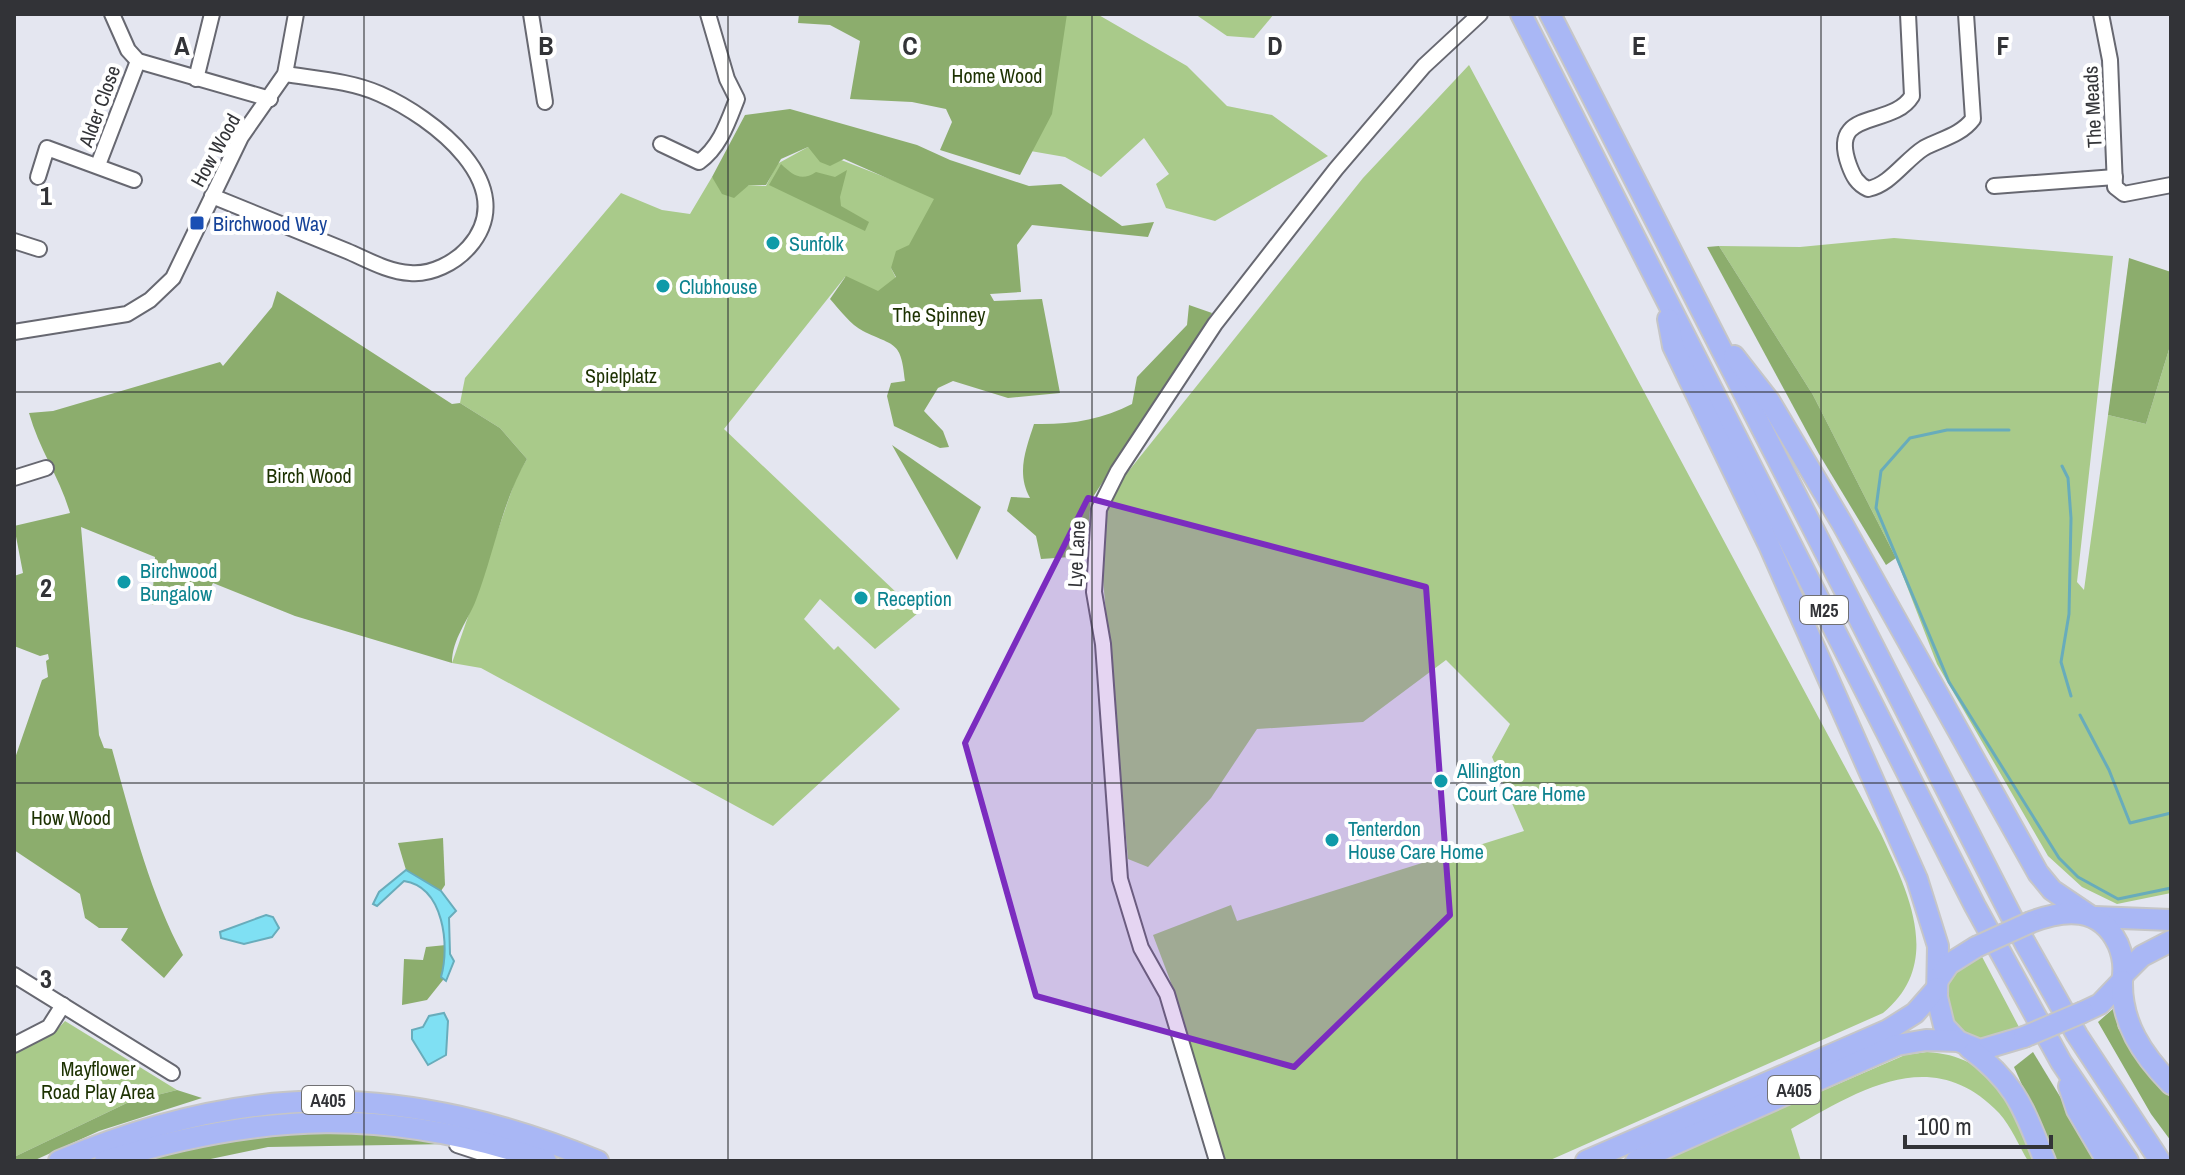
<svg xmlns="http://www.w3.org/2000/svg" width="2185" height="1175" viewBox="0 0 2185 1175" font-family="'Archivo Narrow',sans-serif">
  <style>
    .green { fill: #a9ca8a }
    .forest { fill: #8cad6d }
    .water { fill: #7fe0f3; stroke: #68acbb; stroke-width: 2 }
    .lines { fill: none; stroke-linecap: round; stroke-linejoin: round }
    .stream { stroke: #68acbb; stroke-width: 3 }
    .minor-casing { stroke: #676871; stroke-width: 18 }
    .highway-casing { stroke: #c6c6c7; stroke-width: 24 }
    .minor { stroke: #fff; stroke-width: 14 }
    .highway { stroke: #a9b7f5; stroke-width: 20 }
    .highway-bridge-casing { stroke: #c6c6c7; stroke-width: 24; stroke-linecap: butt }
    .highway-bridge { stroke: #a9b7f5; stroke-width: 20 }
    .marked { fill: #7b2cbf; fill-opacity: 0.2; stroke: #7b2cbf; stroke-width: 6; stroke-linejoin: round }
    .grid { fill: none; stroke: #323337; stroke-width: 2; stroke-opacity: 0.55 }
    .transit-dot { fill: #1a4fb4; stroke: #fff; stroke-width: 3 }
    .culture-dot { fill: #0f9aa8; stroke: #fff; stroke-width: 3 }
    .labels { text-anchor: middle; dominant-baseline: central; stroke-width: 8; stroke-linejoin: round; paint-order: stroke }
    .shield { fill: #fff; stroke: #707073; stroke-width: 2 }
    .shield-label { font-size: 18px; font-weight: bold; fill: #323337 }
    .park-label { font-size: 20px; fill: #1d3202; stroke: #fff }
    .street-label { font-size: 20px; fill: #323337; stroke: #fff }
    .transit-label { font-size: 20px; fill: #164399; stroke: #fff; text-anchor: start }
    .culture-label { font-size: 20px; fill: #0d838f; stroke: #fff; text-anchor: start }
    .grid-label { font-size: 26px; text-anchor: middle; font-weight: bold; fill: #323337; stroke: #fff; stroke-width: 8; stroke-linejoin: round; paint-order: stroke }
  </style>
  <rect width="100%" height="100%" fill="#e4e6f0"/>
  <g class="green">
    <path d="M1064 14H1097L1187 66 1227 106 1272 115 1328 156 1215 221 1166 208 1156 184 1169 174 1144 138 1101 177 1065 157 1019 149Z"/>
    <path d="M1195 14H1274L1254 38 1227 36Z"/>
    <path d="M1469 65 1881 834C1908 892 1944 963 1883 1013L1548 1161H1225L1173 988 1153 935 1231 905 1237 921 1524 831 1492 757 1510 724 1446 660 1363 722 1257 729 1211 798 1148 867 1128 859 1099 535 1111 493 1363 178Z"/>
    <path d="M808 147 941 199 910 247 891 268 897 280 879 295 845 277 724 429 918 613 875 649 820 599 804 619 834 650 838 646 900 709 773 826 481 668 452 663 516 478 527 459 500 428 460 403 465 378 621 193 662 210 690 214 712 177 729 193 749 185 766 186 777 164Z"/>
    <path d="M1894 238 2113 256 2077 582 2084 590 2108 415 2146 424 2171 343V893L2117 904 2082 887 2048 856 1937 664 1896 558 1813 395 1719 246 1800 247Z"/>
    <path d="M1979 951 2020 1029C1993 1039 1976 1046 1952 1024 1943 980 1944 980 1979 951Z"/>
    <path d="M65 1021 177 1090 129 1102 14 1157V1052L55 1032Z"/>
    <path d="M1927 1052C1996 1056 2011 1106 2037 1161H2028C2019 1146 2011 1126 1999 1113 1932 1043 1860 1090 1791 1129L1801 1161H1660L1905 1055Z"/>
  </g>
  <g class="forest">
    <path d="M799 14H1067L1052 114 1020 175 940 150 952 122 946 109 912 102 850 99 860 41 830 25 798 23Z"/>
    <path d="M790 109 917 145 950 160 1029 186 1061 184 1122 226 1154 222 1148 237 1032 225 1017 245 1021 292 990 294 994 301 1042 299 1060 393 1008 398 953 381 938 388 924 411 943 431 949 447 940 448 894 426 887 396 891 383 905 381C901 340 895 347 863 331 851 325 839 309 830 299L846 276 878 291 896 277 891 268 896 251 909 245 934 199 844 159 830 166 820 162 808 147 781 159 766 185H749L734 198 722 194 712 177 745 115Z"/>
    <path d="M781 164C793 175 801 182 816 172L835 177 847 170 840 197 841 206 869 222 865 231 769 185Z"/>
    <path d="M1719 246 1813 395 1896 558 1886 565 1819 454 1707 247Z"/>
    <path d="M2129 258 2171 272V343L2146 424 2108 415Z"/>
    <path d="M277 291 452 404 460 403 500 428 527 459C502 502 494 553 476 600 468 621 452 639 452 663L295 616 213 583 206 597 152 605 155 557 81 527 99 735 104 748 112 749C131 817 149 892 183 955L164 978 121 940 128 928H99L85 918 80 894 14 850V761L42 680 48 677 46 661 49 659 48 654 40 656 14 646V576L23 573 14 526 70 513C60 478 39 449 29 413L53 411 220 362 223 366 272 307Z"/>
    <path d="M1189 305 1212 313 1091 500 1085 556 1041 559 1036 536 1007 511 1011 497 1030 498C1016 473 1026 449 1034 424 1068 425 1102 420 1132 404L1137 377 1187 325Z"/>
    <path d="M892 445 981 507 957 560Z"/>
    <path d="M443 838 445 885 441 891 406 870 398 843Z"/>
    <path d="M446 945 443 980 427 1000 402 1005 404 959 423 960 426 947Z"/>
    <path d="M2114 1008 2118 1028 2171 1099V1141L2151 1114 2098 1022Z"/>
    <path d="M2033 1052 2099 1161H2056L2014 1067Z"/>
    <path d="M177 1090 202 1098 99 1131 33 1161H14V1157L129 1102Z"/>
    <path d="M298 1131 367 1132 451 1144 268 1147 201 1161H142L230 1138Z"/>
  </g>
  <g class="water">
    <path d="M406 870 441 891 456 911 449 918 450 954 454 961 446 981 441 977C450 946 444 887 404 881L377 906 373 904 379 892Z"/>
    <path d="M266 915 273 917 279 928 272 937 244 944 221 938 220 932Z"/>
    <path d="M444 1013 448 1021 446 1055 428 1065 412 1039V1030L423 1027 429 1016Z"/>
  </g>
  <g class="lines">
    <g class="stream">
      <path d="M2009 430H1947L1910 438 1881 471 1876 508 1949 682 2059 858 2078 877 2118 899 2171 888"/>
      <path d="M2062 466 2068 478 2071 518 2069 614 2061 662 2071 696"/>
      <path d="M2080 715 2109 770 2130 823 2171 813"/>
    </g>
    <g class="minor-casing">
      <g id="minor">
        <path d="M112 14 128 50 138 61 270 99"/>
        <path d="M531 14 545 102"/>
        <path d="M1908 14 1912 96C1892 129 1828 107 1849 165 1853 176 1857 184 1868 189 1890 185 1905 160 1924 148 1941 139 1961 135 1973 119L1966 14"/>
        <path d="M2101 14 2110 60 2115 187 2124 194 2171 185"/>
        <path d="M196 79 212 14"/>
        <path d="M661 144 699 162C720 147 728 122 737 99L727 79 708 14"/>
        <path d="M98 165 138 61"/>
        <path d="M38 177 47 148 134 180"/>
        <path d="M1994 186 2115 177"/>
        <path d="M212 196C257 214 302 233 347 251 366 259 388 272 410 273 431 275 455 263 469 247 523 185 432 117 380 94 351 81 317 79 285 74"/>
        <path d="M14 241 39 249"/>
        <path d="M14 332 127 314 150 300 173 278 241 137 285 74 296 14"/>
        <path d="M14 478 46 468"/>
        <path d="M14 975 172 1073"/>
        <path d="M14 1045 49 1027 63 1005"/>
        <path d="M457 1145 506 1161"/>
        <path d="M1217 1161 1167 994 1141 948 1120 879 1103 644 1094 592 1099 509 1118 471 1215 324 1336 169 1424 66 1480 14"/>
      </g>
    </g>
    <g class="highway-casing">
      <g id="highway">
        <path d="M1521 14 1975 906 2061 1062 2128 1161"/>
        <path d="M1550 14 2025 943 2077 1035 2160 1161"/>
        <path d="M1668 319 1673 346 1769 545 1917 879 1938 946 1937 997 1944 1026 1958 1041 1980 1050 2024 1037"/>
        <path d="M1734 356 1770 402 1843 525 2038 873 2052 890 2089 915"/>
        <path d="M2095 917 2171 920"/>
        <path d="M2031 922C2065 909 2100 906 2118 944 2123 956 2125 968 2122 981L2100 1004 2083 1012"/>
        <path d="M2124 974 2142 956 2171 941"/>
        <path d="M1938 980 1949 964 1976 947"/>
        <path d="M2122 981C2121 1023 2142 1054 2171 1084"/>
        <path d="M1969 1048C2017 1084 2023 1108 2045 1161"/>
        <path d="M2069 1086 2077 1110 2107 1161"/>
        <path d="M59 1161C250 1080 406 1083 598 1161"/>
        <path d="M105 1161C263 1112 388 1107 546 1161"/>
        <path d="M1586 1161 1888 1030 1915 1013 1937 988"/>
        <path d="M1636 1161 1897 1045 1926 1040 1958 1041"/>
      </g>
    </g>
    <use href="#minor" class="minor"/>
    <use href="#highway" class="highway"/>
    <g class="highway-bridge-casing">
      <g id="highway-bridge">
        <path d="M1976 947 2031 922"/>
        <path d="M2024 1037 2083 1012"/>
      </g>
    </g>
    <use href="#highway-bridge" class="highway-bridge"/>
  </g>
  <path class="marked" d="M1088 498 1426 587 1450 915 1294 1067 1036 996 965 743Z"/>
  <path class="grid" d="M364 14V1161M728 14V1161M1092 14V1161M1457 14V1161M1821 14V1161M14 392H2171M14 783H2171"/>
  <rect class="transit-dot" x="189" y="215" width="16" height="16" rx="4"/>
  <g class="culture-dot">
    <circle cx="773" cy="243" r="8"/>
    <circle cx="663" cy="286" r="8"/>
    <circle cx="124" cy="582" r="8"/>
    <circle cx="861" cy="598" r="8"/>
    <circle cx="1441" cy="781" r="8"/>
    <circle cx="1332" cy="840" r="8"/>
  </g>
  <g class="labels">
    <g class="shield">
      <rect x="1800" y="596" width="48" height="28" rx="6"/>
      <rect x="1768" y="1076" width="52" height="28" rx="6"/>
      <rect x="302" y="1086" width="52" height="28" rx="6"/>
    </g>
    <g class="shield-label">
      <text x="1824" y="610">M25</text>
      <text x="1794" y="1090">A405</text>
      <text x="328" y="1100">A405</text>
    </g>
    <g class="park-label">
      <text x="997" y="75">Home Wood</text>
      <text x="939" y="314">The Spinney</text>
      <text x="621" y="375">Spielplatz</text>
      <text x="309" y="475">Birch Wood</text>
      <text x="71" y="817">How Wood</text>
      <text x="98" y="1068">Mayflower<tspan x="98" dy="23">Road Play Area</tspan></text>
    </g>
    <g class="street-label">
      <text transform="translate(99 106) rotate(-70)">Alder Close</text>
      <text transform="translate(2092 107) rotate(-93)">The Meads</text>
      <text transform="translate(215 150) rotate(-61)">How Wood</text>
      <text transform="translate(1076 554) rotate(-87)">Lye Lane</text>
    </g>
    <g class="transit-label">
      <text x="213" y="223">Birchwood Way</text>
    </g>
    <g class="culture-label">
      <text x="789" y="243">Sunfolk</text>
      <text x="679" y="286">Clubhouse</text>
      <text x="140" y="570">Birchwood<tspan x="140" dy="23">Bungalow</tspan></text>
      <text x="877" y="598">Reception</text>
      <text x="1457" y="770">Allington<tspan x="1457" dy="23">Court Care Home</tspan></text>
      <text x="1348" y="828">Tenterdon<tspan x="1348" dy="23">House Care Home</tspan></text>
    </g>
  </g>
  <g class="grid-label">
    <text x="182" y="55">A</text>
    <text x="546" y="55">B</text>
    <text x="910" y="55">C</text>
    <text x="1275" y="55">D</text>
    <text x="1639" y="55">E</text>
    <text x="2003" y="55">F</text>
    <text x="46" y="205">1</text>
    <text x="46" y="597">2</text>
    <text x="46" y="988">3</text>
  </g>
  <rect width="2185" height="1175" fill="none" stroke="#323337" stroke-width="32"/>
  <path d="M1905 1135v12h146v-12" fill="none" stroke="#323337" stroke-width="4"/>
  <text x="1917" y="1135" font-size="24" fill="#323337" stroke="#ffffff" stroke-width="6" paint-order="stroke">100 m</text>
</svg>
